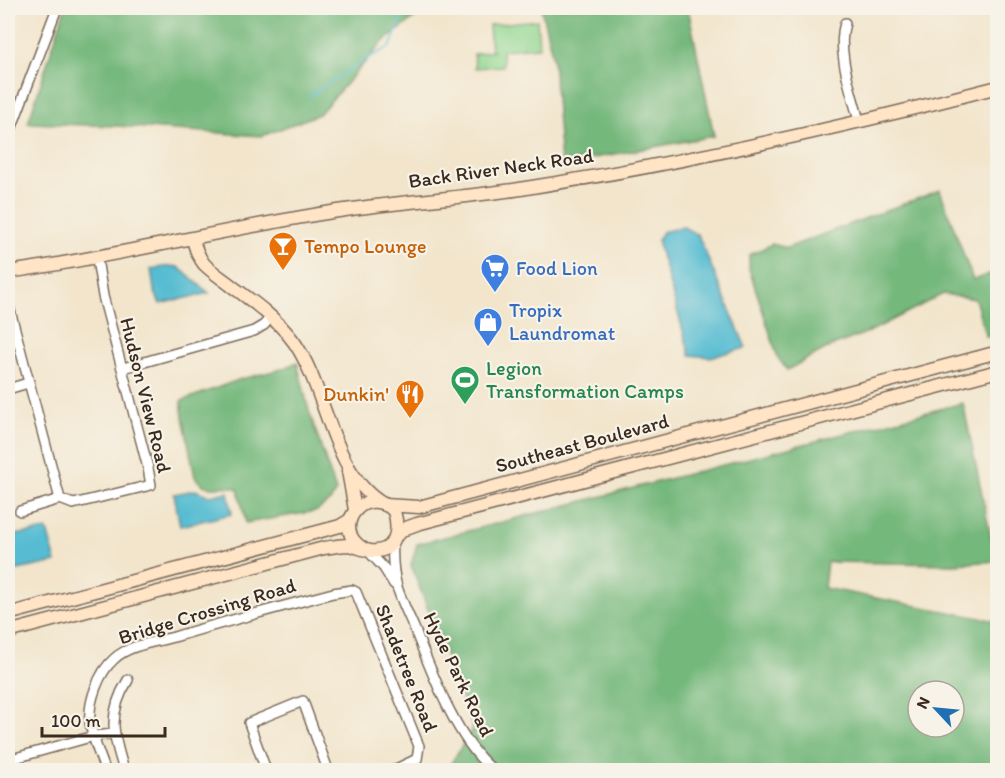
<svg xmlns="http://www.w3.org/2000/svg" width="1005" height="778" viewBox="0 0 1005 778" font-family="Itim,sans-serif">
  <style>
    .green { fill: #91d791; stroke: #668058; stroke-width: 1.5 }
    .forest { fill: #74b87b; stroke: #58714c; stroke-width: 1.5; fill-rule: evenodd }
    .water { fill: #54bcd1; stroke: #487378; stroke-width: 1.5 }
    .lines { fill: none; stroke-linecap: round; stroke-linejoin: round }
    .stream { stroke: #54bcd1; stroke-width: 2 }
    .street-casing { stroke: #7b6b5b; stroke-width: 12 }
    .secondary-casing { stroke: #7b6b5b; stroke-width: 15 }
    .street { stroke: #fff; stroke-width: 9 }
    .secondary { stroke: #ffe4c6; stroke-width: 12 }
    .labels { text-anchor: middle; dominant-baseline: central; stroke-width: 4.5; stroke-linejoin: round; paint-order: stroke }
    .street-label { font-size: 20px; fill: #3b2a1e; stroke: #f7f3e8 }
    .food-label { font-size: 20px; fill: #c56008; stroke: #f7f3e8; text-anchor: start }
    .shop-label { font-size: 20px; fill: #366cbe; stroke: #f7f3e8; text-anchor: start }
    .leisure-label { font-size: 20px; fill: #27864d; stroke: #f7f3e8; text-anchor: start }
  </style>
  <rect width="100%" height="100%" fill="#f7f3e8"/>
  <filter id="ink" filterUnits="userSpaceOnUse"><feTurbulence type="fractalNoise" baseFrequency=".0167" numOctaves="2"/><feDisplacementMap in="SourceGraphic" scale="12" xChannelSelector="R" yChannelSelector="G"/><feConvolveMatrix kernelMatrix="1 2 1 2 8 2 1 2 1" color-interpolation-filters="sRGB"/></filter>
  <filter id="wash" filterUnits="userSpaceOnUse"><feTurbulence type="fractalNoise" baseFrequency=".008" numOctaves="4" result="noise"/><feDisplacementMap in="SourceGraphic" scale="24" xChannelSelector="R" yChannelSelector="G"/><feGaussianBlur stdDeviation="1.35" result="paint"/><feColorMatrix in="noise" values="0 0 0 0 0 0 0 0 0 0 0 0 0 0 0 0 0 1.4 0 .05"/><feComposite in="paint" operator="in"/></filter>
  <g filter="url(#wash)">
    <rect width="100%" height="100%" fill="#f2e5cc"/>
    <path class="green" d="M537 20 539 47 502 50 503 66 475 68 474 54 494 51H491L489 25Z"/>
    <g class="forest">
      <path d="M65 8H509L424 11 383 42 319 114 262 136 117 126 28 123Z"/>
      <path d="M541 8H688L714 136 561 164 553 59Z"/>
      <path d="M940 190 973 280 997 271V334L986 337 975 299 943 294 871 331 827 348 787 370 778 358 749 269V255L772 244 787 248Z"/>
      <path d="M297 362 309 411 336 491 331 500 317 511 246 523 238 489C219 481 209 496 195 477L183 417 181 401 241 379 282 369Z"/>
      <path d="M963 403 991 538 997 537V561L954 564 827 562 824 588 997 621V770H440L450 765 473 728 411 565 417 544ZM918 691H954V727H918Z"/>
    </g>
    <g class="water">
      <path d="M683 227 698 235 746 348 710 357 690 355 657 240 662 232Z"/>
      <path d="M170 266 178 267 209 293 160 304 154 290 151 269Z"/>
      <path d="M195 490 210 496 228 492 232 514 180 526 174 494Z"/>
      <path d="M47 530 56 562 8 572V536Z"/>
    </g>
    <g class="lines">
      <path class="stream" d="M310 96 366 59 390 47 402 18 412 15 419 8"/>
    </g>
  </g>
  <g filter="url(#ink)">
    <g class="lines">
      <g class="street-casing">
        <g id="street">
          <path d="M845 23C836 51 852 93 859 121"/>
          <path d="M8 137 57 8"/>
          <path d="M8 303 60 499"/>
          <path d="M123 368 254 331 264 325 271 317"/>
          <path d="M8 389 28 383"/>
          <path d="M20 511 60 499 73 504 151 485 148 468 103 296 97 259"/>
          <path d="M393 542C392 557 393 572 397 587 402 602 409 616 415 630 432 673 457 741 493 770"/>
          <path d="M368 551 384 568 394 584"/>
          <path d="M8 760 94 736 114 734"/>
          <path d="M105 770C100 755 92 738 90 722 88 702 99 672 114 659 128 645 155 642 174 637 227 621 280 607 333 593L352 590 356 592 419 746 417 759 394 770"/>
          <path d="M124 770C113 735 107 714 128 680"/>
          <path d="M266 770 249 723 303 701 328 770"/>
        </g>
      </g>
      <g class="secondary-casing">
        <g id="secondary">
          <path d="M193 239C195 248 198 256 204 264 213 273 223 279 233 287 255 303 278 320 294 342 327 389 331 471 380 502"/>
          <path d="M8 272C115 257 219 230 326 213 394 201 464 199 532 187 689 162 844 127 998 87"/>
          <path d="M348 471 355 510"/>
          <path d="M385 505 419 507 998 352"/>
          <path d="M397 535 406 528 417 524 998 371"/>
          <path d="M8 614 340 526 350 520"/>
          <path d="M8 632 324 548C332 547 340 545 348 545 356 546 363 550 371 551 396 553 400 531 394 511 365 482 328 529 364 549"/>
        </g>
      </g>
      <use href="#street" class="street"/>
      <use href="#secondary" class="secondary"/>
    </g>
  </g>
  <defs>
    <g id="bar-pin" transform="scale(1.5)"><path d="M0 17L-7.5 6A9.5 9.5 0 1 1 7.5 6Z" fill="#e8710a" stroke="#f7f3e8"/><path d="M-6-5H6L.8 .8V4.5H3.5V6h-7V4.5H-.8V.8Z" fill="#fff"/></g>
    <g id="supermarket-pin" transform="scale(1.5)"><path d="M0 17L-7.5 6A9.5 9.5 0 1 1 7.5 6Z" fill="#3f7fe0" stroke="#f7f3e8"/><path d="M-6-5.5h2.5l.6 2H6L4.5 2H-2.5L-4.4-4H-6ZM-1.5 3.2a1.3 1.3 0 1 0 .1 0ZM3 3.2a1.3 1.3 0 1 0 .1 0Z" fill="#fff"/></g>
    <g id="shop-pin" transform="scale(1.5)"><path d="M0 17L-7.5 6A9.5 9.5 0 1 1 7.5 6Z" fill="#3f7fe0" stroke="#f7f3e8"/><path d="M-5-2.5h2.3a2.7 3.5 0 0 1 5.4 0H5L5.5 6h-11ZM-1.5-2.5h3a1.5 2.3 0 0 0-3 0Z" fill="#fff"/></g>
    <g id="stadium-pin" transform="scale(1.5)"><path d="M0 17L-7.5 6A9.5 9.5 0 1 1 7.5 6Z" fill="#2e9e5b" stroke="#f7f3e8"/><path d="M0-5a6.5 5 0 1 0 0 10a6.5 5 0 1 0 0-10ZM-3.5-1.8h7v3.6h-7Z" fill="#fff"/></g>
    <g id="restaurant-pin" transform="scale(1.5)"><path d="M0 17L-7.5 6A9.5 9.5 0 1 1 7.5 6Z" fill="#e8710a" stroke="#f7f3e8"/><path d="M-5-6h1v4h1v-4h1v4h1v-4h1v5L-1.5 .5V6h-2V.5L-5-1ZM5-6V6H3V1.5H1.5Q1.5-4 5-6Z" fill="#fff"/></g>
  </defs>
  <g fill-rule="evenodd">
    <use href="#bar-pin" x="283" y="246"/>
    <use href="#supermarket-pin" x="495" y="268"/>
    <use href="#shop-pin" x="488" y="322"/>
    <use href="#stadium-pin" x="465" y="380"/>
    <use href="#restaurant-pin" x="410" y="394"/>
  </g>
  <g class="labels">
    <g class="street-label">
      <text transform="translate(501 168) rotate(-8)">Back River Neck Road</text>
      <text transform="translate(146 395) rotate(76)">Hudson View Road</text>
      <text transform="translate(582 443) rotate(-15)">Southeast Boulevard</text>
      <text transform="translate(207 611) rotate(-17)">Bridge Crossing Road</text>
      <text transform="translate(407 668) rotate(68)">Shadetree Road</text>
      <text transform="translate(459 674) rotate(64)">Hyde Park Road</text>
    </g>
    <g class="food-label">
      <text x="304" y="246">Tempo Lounge</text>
      <text x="389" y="394" text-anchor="end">Dunkin'</text>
    </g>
    <g class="shop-label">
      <text x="516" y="268">Food Lion</text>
      <text x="509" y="310">Tropix<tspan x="509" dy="23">Laundromat</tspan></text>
    </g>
    <g class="leisure-label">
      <text x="486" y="368">Legion<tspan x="486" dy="23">Transformation Camps</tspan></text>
    </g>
  </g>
  <rect width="1005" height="778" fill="none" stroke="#f7f3e8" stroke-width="30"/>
  <g transform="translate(936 709) rotate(296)"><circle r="28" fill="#f7f3e8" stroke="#aca397" stroke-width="1.5"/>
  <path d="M0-4.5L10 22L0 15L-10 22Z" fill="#1f6fb2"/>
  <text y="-9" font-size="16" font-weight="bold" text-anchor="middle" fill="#3b2a1e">N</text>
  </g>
  <path d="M42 727v9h123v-9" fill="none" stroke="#3b2a1e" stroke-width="3"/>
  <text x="51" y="727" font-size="18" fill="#3b2a1e" stroke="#f7f3e8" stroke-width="4.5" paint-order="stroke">100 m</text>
</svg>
